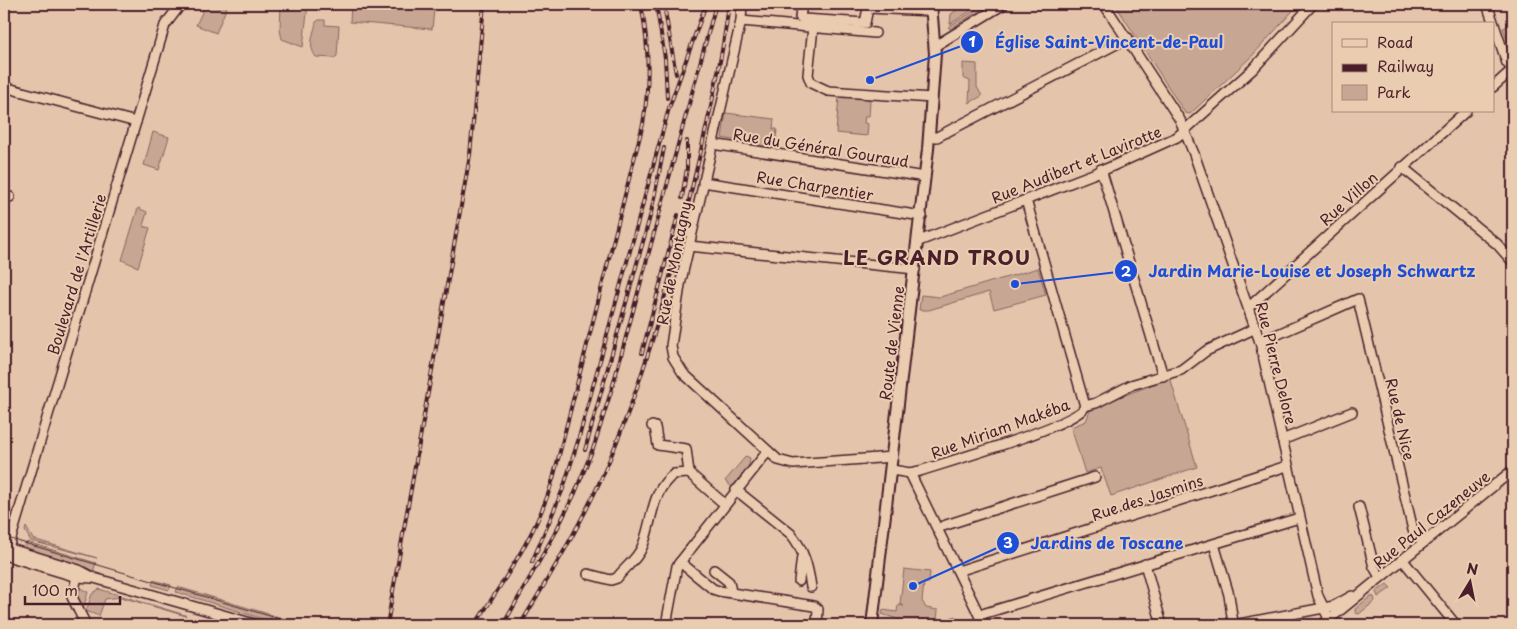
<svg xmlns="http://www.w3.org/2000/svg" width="1517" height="629" viewBox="0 0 1517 629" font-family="'Playpen Sans',sans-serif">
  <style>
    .green { fill: #c7a793; stroke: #88635f }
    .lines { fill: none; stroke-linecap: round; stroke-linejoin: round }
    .minor-casing { stroke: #4a1f2b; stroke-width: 12 }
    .major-casing { stroke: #4a1f2b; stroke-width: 14 }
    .minor { stroke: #eaccb0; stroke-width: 9 }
    .major { stroke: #eaccb0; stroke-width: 10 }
    .tram { stroke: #4a1f2b; stroke-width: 1 }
    .rail-casing { stroke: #4a1f2b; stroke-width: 4 }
    .rail { stroke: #eaccb0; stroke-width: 2; stroke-dasharray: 5.5; stroke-linecap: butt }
    .labels { text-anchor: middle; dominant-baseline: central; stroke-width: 4; stroke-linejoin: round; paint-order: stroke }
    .street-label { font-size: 15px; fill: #4a1f2b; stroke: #eaccb0 }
    .district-label { font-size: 20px; font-weight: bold; letter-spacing: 1px; fill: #4a1f2b; stroke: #eaccb0 }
    .leader { fill: none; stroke: #1d4ed8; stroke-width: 2 }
    .callout-dot { fill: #1d4ed8; stroke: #eaccb0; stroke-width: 2 }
    .mark-label { font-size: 15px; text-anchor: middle; font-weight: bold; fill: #fff }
    .callout-label { font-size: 16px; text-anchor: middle; font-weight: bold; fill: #1d4ed8; stroke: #eaccb0; stroke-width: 4; stroke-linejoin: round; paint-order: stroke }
  </style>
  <rect width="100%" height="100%" fill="#e4c5ab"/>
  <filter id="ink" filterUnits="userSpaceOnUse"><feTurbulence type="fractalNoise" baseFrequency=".02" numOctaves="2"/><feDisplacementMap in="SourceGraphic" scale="10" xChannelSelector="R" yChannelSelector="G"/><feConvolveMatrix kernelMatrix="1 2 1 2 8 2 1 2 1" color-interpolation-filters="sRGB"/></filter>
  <g filter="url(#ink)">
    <g class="green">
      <path d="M206 4H228L216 33 196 25Z"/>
      <path d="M281 4H308L303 47 282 39 280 30Z"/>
      <path d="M351 4 434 10 432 29 350 22Z"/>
      <path d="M952 4H981L950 24 951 14 956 11Z"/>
      <path d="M985 4H990L950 29 948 27Z"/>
      <path d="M1115 4H1299L1253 55 1190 114 1185 113Z"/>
      <path d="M319 20H325V25L339 26 337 56 334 58 316 57C307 45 314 34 316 22Z"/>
      <path d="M1509 26 1513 35V56L1503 28Z"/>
      <path d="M963 63 977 64V87L982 96 969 103 970 81 963 78Z"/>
      <path d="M839 96 867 98 870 101 869 116H865L864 123 868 124 867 136 836 133Z"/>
      <path d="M726 113 774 119 773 129H777L775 148 722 138Z"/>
      <path d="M153 132 169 137 159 170 144 165Z"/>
      <path d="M138 208 147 212 143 226 150 228 138 267 122 260Z"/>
      <path d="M1038 268 1046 295 994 309 989 292 929 310H919L921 295 940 297Z"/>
      <path d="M1170 378 1197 467 1111 496 1101 468 1085 473 1071 427 1086 421 1091 408Z"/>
      <path d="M746 456 750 458 749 465 732 487 725 481Z"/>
      <path d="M26 527 33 539 97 558 31 541 25 531Z"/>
      <path d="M27 542 96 563 93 572 24 550Z"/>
      <path d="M904 569 930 572 929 583H924L922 601 926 608 938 610 937 621 943 622 955 616V625H900V620L882 614 883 610 897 612 898 605 904 606 900 604Z"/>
      <path d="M153 580 171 585 169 590 152 585Z"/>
      <path d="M1387 584 1391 588 1378 597 1376 592Z"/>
      <path d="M78 587 88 592 82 613 76 600Z"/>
      <path d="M178 587 272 615 270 621 176 592Z"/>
      <path d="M99 589 185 615 186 616 121 597 105 599 99 616 86 611 92 594Z"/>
      <path d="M1371 596 1374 597 1375 601 1359 614 1355 613V609Z"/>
      <path d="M276 616 290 621 289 625H273Z"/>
      <path d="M1294 619 1296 625H1260Z"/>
    </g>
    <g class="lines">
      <g class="minor-casing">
        <g id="minor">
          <path d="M742 4 741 21 680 285 671 346 673 357 683 373 778 460 793 464 893 457"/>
          <path d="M802 4 800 17 803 19 865 23 868 8 932 11"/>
          <path d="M1104 4 1180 120 1194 154 1260 342 1318 596 1332 625"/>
          <path d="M1487 4 1507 63 1513 69"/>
          <path d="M741 21 875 33"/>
          <path d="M813 27 808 75 811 83 828 91 932 98"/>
          <path d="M935 46 1004 4"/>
          <path d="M4 87 136 122"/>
          <path d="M1493 87 1513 69"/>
          <path d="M930 137H937L1128 38"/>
          <path d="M712 144 925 177"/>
          <path d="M1402 167 1497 244 1513 262"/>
          <path d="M1101 169 1163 376"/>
          <path d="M703 182 922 216"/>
          <path d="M4 195 10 197"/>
          <path d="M1026 200 1085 406"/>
          <path d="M919 241 1106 169 1177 137 1253 69 1313 4"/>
          <path d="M689 246 915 269"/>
          <path d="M1249 307 1466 111"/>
          <path d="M1260 342 1358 299 1413 530 1424 542"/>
          <path d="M1085 406 1096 403 1131 385 1181 370 1206 351 1256 328"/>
          <path d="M1282 440 1352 412"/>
          <path d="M892 470 910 473 920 471C944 463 1080 424 1085 406"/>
          <path d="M689 473 721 501"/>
          <path d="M910 473 984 625"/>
          <path d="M736 490 791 534C804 550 808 567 811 587"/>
          <path d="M1359 507 1374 567 1380 577"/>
          <path d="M943 526 1095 477"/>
          <path d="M1214 544 1229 595 1233 623"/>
          <path d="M4 547 79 570 94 578 258 625"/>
          <path d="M4 555 77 577 92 578"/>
          <path d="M6 555 165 25 181 4"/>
          <path d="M1402 559 1456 625"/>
          <path d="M680 562 713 589 719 591 814 606 818 609 817 625"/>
          <path d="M1145 564 1162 625"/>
          <path d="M714 570 729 582 731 592"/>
          <path d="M958 571 1287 466"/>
          <path d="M588 574 611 580 617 578C625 567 638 559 643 545 653 519 651 491 674 474L689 473 686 449 658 445 655 427 652 426"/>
          <path d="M77 577 72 597 86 625"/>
          <path d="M799 581 802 556"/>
          <path d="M979 615 1299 518"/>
          <path d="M666 625 677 566 768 451"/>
          <path d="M1234 625 1334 606 1352 596"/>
          <path d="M1322 625 1513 470"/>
        </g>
      </g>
      <g class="major-casing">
        <path id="major" d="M872 625 928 149 935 54 931 4"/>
      </g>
      <use href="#minor" class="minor"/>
      <use href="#major" class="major"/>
      <g class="tram">
        <path d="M4 537 300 625"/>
        <path d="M1269 625 1302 619 1320 625"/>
      </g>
      <g class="rail-casing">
        <g id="rail">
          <path d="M656 4 665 58 667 98"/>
          <path d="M665 11 676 74"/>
          <path d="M682 198 687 168V141"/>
          <path d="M642 353 678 215"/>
          <path d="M585 450 651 213 664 148"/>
          <path d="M532 562 563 489 578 441 669 108 706 4"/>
          <path d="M387 625 470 155 484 4"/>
          <path d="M475 625C505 578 537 534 553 479L643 124C650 84 649 44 641 4"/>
          <path d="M503 625 554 535 575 493 594 446 613 385 716 4"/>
          <path d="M520 625C549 577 579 528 602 477 643 385 668 290 691 192 706 130 721 68 729 4"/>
        </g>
      </g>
      <use href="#rail" class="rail"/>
    </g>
  </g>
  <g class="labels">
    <g class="street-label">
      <text transform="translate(821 147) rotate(9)">Rue du Général Gouraud</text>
      <text transform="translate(1076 164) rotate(-22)">Rue Audibert et Lavirotte</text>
      <text transform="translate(815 185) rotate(9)">Rue Charpentier</text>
      <text transform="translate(1348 198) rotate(-42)">Rue Villon</text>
      <text transform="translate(673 263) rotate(-79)">Rue de Montagny</text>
      <text transform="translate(76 274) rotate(-73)">Boulevard de l'Artillerie</text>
      <text transform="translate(891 343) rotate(-83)">Route de Vienne</text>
      <text transform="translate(1277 363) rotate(76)">Rue Pierre Delore</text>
      <text transform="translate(1401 419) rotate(77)">Rue de Nice</text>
      <text transform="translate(1000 428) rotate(-20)">Rue Miriam Makéba</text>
      <text transform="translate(1147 497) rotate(-18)">Rue des Jasmins</text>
      <text transform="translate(1431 519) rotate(-39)">Rue Paul Cazeneuve</text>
    </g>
    <g class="district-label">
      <text x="937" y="257">LE GRAND TROU</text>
    </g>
  </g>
  <path class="leader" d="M870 80L972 42M1015 284L1126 271M913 586L1008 543"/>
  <g class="callout-dot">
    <circle cx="870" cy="80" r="5"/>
    <circle cx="1015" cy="284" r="5"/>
    <circle cx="913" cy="586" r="5"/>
    <circle cx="972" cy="42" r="12"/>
    <circle cx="1126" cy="271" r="12"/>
    <circle cx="1008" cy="543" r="12"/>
  </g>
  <g class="mark-label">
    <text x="972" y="47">1</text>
    <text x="1126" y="277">2</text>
    <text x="1008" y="548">3</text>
  </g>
  <g class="callout-label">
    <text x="1109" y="48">Église Saint-Vincent-de-Paul</text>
    <text x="1312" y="277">Jardin Marie-Louise et Joseph Schwartz</text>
    <text x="1107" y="549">Jardins de Toscane</text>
  </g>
  <rect width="1517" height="629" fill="none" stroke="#eaccb0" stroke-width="20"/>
  <rect x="10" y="10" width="1497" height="609" fill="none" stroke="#4a1f2b" stroke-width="2" filter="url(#ink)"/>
  <rect x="1332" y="22" width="162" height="90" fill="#eaccb0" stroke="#aa877b"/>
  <rect x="1342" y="39" width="25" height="8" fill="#eaccb0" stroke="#aa877b"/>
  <text x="1377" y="48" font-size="15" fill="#4a1f2b">Road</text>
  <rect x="1342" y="64" width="25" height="8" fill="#4a1f2b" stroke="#aa877b"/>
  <text x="1377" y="72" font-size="15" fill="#4a1f2b">Railway</text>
  <rect x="1342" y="85" width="25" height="15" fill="#c7a793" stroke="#aa877b"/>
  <text x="1377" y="98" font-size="15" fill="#4a1f2b">Park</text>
  <g transform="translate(1470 582) rotate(10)" stroke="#eaccb0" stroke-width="4" paint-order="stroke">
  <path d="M0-4L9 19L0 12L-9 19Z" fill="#4a1f2b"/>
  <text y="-8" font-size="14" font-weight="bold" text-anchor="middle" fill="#4a1f2b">N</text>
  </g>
  <path d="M25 596v8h95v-8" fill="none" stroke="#4a1f2b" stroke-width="2.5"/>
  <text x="32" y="596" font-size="15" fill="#4a1f2b" stroke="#eaccb0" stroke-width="4" paint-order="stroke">100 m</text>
</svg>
